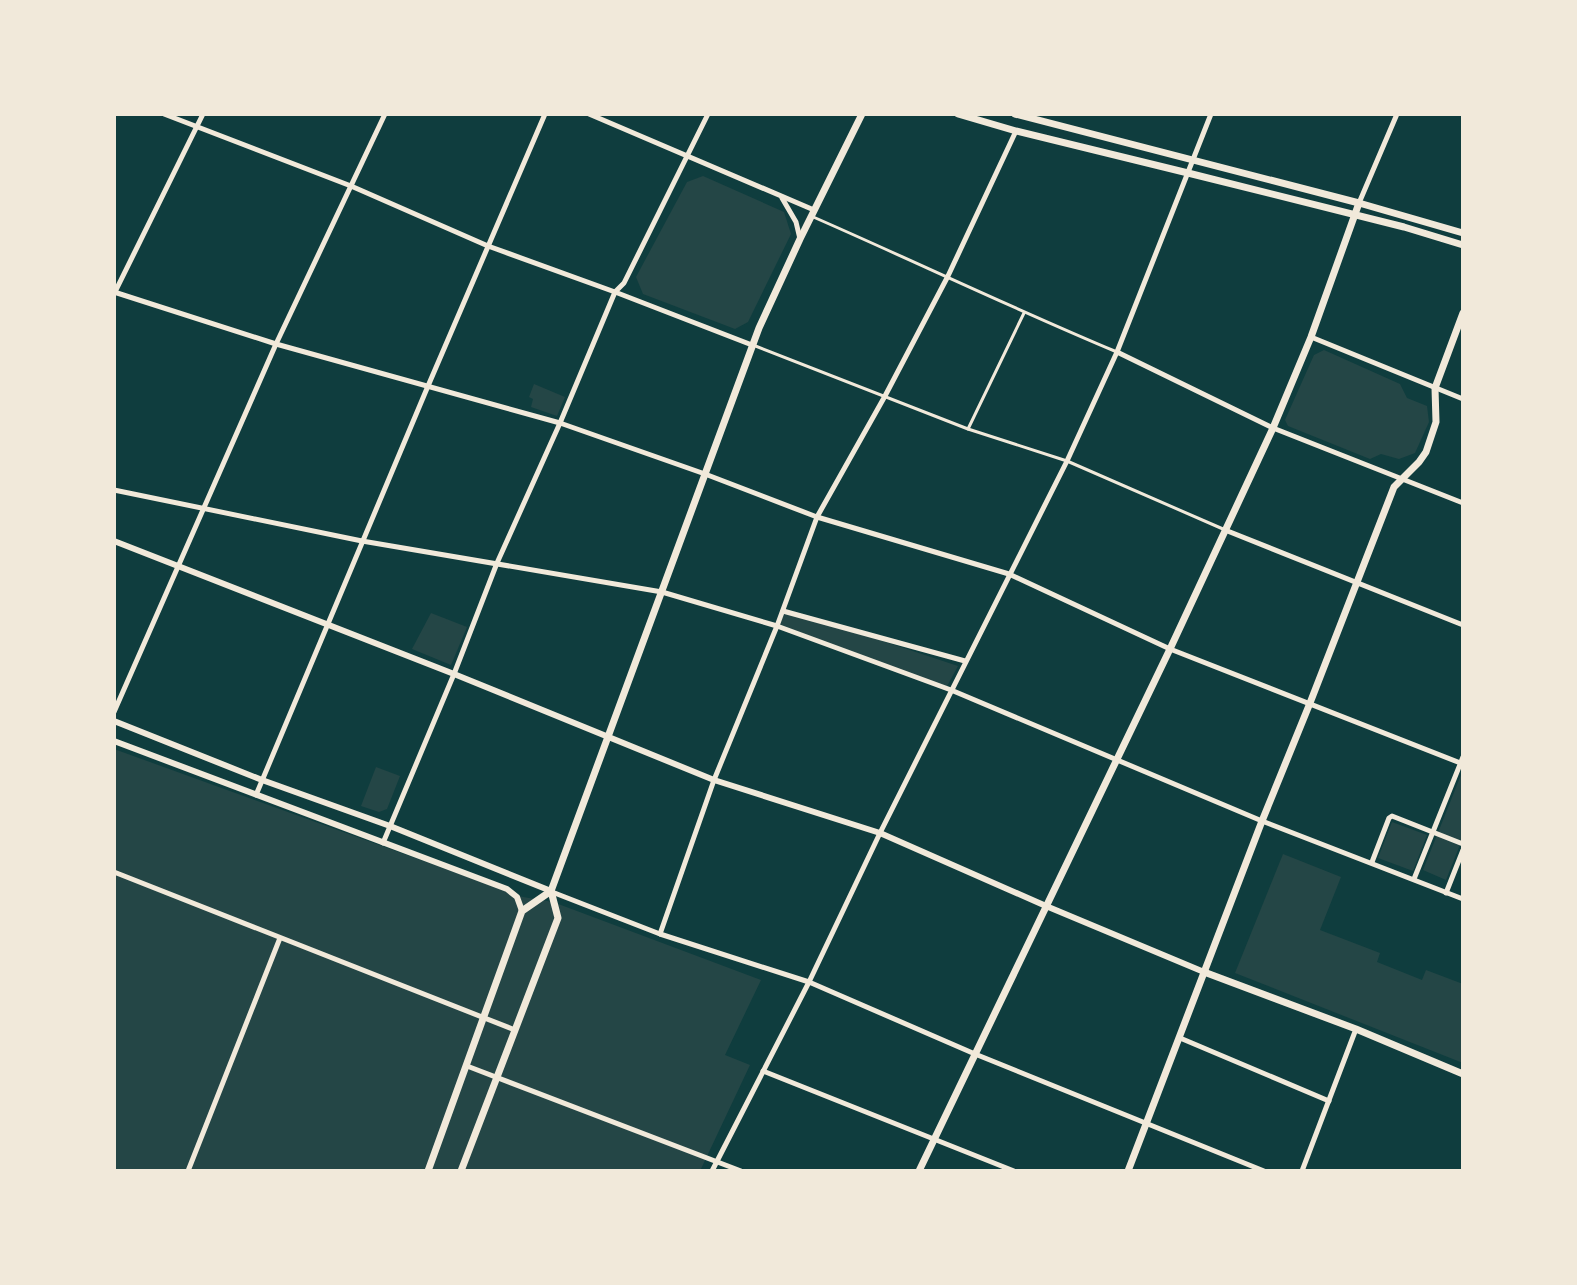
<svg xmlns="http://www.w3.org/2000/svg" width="1577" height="1285" viewBox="0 0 1577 1285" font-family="'Alegreya Sans',sans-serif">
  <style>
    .green { fill: #244646 }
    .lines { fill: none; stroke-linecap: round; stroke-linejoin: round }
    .pedestrian { stroke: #f1e9da; stroke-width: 3 }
    .minor { stroke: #f1e9da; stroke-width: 5 }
    .tertiary { stroke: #f1e9da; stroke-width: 6 }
    .secondary { stroke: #f1e9da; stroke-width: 7 }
    .primary { stroke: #f1e9da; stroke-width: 7 }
  </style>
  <rect width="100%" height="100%" fill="#0f3d3e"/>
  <g class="green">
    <path d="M703 176 784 212 791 234 748 322 735 329 643 294 636 277 687 182Z"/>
    <path d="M1324 350 1400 384 1407 398 1427 406 1429 422 1415 453 1399 459 1381 454 1370 459 1288 426 1285 420 1314 355Z"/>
    <path d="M534 384 565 397 557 416 531 407 533 399 529 397Z"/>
    <path d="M786 609 958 666 945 690 779 624Z"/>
    <path d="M431 613 467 627 451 665 412 649Z"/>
    <path d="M114 749 523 897 553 902 761 980 725 1055 750 1065 700 1171H114Z"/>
    <path d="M376 767 400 776 387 809 379 812 361 806Z"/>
    <path d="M1463 770V837L1446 880 1423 870Z"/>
    <path d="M1392 822 1427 835 1413 871 1378 858Z"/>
    <path d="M1283 854 1341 877 1320 930 1380 953 1377 962 1422 980 1426 970 1463 984V1063L1235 973Z"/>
  </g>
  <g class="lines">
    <g class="pedestrian">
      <path d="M811 216C914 261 1014 309 1117 352"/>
      <path d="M753 345 968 429 1067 461 1223 529"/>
      <path d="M968 429 1024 313"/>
    </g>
    <g class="minor">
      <path d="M164 114 351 186 488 246 615 292 752 345"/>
      <path d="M589 114 814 210"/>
      <path d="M782 198 796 222 800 239"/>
      <path d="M1359 203 1397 114"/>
      <path d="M114 292 276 344 560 423 705 474 817 517 1009 574 1170 649 1463 764"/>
      <path d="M115 292 203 114"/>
      <path d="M1311 337 1463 399"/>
      <path d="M1117 352 1273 428 1463 503"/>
      <path d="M114 490 362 541 662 592 777 626 951 690 1262 821 1463 899"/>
      <path d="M1225 530 1463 625"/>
      <path d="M783 611 965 661"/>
      <path d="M114 712 276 344 385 114"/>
      <path d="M256 795 428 386 545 114"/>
      <path d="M383 843 454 674 497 563 560 423 615 292 624 283 708 114"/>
      <path d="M1372 862 1389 818 1392 816 1463 844"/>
      <path d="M114 872 515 1030"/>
      <path d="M1414 879 1463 757"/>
      <path d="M552 892 660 934 809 982 975 1054 1264 1171"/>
      <path d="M1446 893 1463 850"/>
      <path d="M660 934 714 780 777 626 817 517 885 396 948 276 1016 131"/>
      <path d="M1180 1038 1329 1101"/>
      <path d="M467 1066 741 1171"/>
      <path d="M763 1071 1014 1171"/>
      <path d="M188 1171 280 938"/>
      <path d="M712 1171 809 982 880 833 1067 461 1117 352 1211 114"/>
      <path d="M1302 1171 1356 1029"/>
    </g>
    <g class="tertiary">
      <path d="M114 541 454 674 714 780 880 833 1046 906 1204 972"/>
      <path d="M114 721 262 780 390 826 551 891"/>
      <path d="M114 741 507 889 517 897 522 911"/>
    </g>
    <g class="secondary">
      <path d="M551 891 759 328 800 239 862 114"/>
      <path d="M1204 972 1356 1029 1463 1074"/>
      <path d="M428 1171 522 911 551 891"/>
      <path d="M461 1171 558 918 551 891"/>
    </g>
    <g class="primary">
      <path d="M958 114 1016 131 1188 173 1404 227 1463 245"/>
      <path d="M1015 114 1359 203 1463 233"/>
      <path d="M919 1171 1170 649 1273 428 1311 337 1359 203"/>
      <path d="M1128 1171 1262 821 1310 703 1394 487 1419 462 1426 452 1436 422 1435 388 1463 313"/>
    </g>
  </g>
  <rect width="1577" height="1285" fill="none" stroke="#f1e9da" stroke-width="232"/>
</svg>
